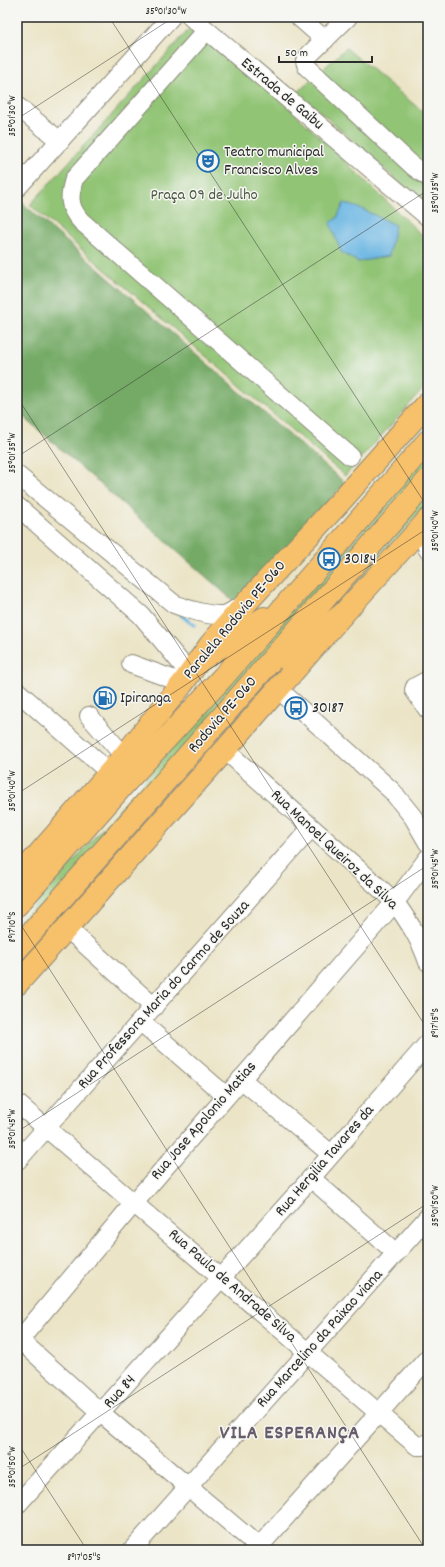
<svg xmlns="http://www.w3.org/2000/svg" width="445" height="1567" viewBox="0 0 445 1567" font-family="Dekko,sans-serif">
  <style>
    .green { fill: #91c475; stroke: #5e7850 }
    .forest { fill: #74aa66; stroke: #506a48 }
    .water { fill: #6ab6e3; stroke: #4a7087 }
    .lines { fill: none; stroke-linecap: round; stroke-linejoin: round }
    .stream { stroke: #6ab6e3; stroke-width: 3.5 }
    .minor-casing { stroke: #8b8878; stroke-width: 20 }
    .major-casing { stroke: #8b8878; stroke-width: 24 }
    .highway-casing { stroke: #8b8878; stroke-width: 24 }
    .minor { stroke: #fff; stroke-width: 18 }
    .major { stroke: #f7c06b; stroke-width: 22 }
    .highway { stroke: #f7c06b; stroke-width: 22 }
    .ticks { fill: none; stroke: #2b2b2b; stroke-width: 1; stroke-opacity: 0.45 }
    .labels { text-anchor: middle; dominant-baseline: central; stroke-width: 3; stroke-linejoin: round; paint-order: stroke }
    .street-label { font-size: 16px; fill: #2b2b2b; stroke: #f6f6f2 }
    .poi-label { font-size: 16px; fill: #2b2b2b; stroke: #f6f6f2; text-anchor: start }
    .park-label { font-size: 16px; fill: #4a5941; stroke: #f6f6f2 }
    .district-label { font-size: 20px; font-weight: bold; letter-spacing: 1px; fill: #675c69; stroke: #f6f6f2 }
    .neatline { fill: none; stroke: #2b2b2b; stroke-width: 1.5 }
    .ticks-label { font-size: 10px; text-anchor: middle; fill: #2b2b2b }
  </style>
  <rect width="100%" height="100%" fill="#f6f6f2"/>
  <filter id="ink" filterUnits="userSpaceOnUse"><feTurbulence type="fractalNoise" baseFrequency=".025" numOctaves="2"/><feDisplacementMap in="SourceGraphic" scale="8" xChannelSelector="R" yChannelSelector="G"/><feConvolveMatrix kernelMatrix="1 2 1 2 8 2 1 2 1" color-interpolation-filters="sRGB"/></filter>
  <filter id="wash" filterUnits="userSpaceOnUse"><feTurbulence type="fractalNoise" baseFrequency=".012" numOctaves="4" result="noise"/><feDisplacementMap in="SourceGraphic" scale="16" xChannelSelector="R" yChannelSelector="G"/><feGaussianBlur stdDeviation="0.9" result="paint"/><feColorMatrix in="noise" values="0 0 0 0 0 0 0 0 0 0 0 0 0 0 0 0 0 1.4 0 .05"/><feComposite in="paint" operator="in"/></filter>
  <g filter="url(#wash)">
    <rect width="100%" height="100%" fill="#ebe4c6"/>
    <g class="green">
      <path d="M193 25 282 101 428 241V384L345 476 30 205Z"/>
      <path d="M346 48 428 116V208L298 92Z"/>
      <path d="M428 454V471L28 932 17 926Z"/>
      <path d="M428 490V504L338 606 290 648Z"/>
    </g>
    <path class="forest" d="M20 201 345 483 237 604 17 411V204Z"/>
    <path class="water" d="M344 203 362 209 395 225 389 256 358 262 341 252 330 223 337 218Z"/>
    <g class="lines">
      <path class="stream" d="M181 615 194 625"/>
    </g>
  </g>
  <g filter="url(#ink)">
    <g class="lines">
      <g class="minor-casing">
        <g id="minor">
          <path d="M191 17 428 217"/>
          <path d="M299 17 325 40"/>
          <path d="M348 17 310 54 305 61 307 67 414 167 428 177"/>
          <path d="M206 31 74 179C69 196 68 207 81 221L350 456"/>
          <path d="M17 106 60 141"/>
          <path d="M17 188 171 17"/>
          <path d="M17 475 174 604C186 609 214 618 227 614 232 612 238 607 243 604"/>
          <path d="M17 506 141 615 181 663 189 675"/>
          <path d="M421 528 428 550"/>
          <path d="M131 664 183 683"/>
          <path d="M428 680 415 687 414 690 428 710"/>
          <path d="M277 688 392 791 413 817 428 843"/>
          <path d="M17 691 110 773"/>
          <path d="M89 716 124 756"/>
          <path d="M225 750 395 902C408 921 421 940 428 962"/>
          <path d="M67 928 154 1007"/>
          <path d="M141 1022 226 1096"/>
          <path d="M241 1079 331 1154"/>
          <path d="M17 1103 417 1446H423L428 1443"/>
          <path d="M17 1161 311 828"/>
          <path d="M311 1178 396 1253"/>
          <path d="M20 1340 101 1413 259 1547"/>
          <path d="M17 1343 134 1203 395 902 428 858"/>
          <path d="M17 1505 311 1178 428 1043"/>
          <path d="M132 1550 428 1217"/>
          <path d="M256 1550 428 1358"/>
        </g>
      </g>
      <g class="major-casing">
        <g id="major">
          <path d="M17 879 124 756 183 683 210 645 246 603 338 504 428 403"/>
          <path d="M17 984 225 750 343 614 428 520"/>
        </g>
      </g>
      <g class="highway-casing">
        <g id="highway">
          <path d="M285 658 343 614"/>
          <path d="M197 662 264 618"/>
          <path d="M17 905 126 782 223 677 428 441"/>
          <path d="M17 949 228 710 428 480"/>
        </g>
      </g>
      <use href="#minor" class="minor"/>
      <use href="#major" class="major"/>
      <use href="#highway" class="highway"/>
    </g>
  </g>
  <path class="ticks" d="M109 17 428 508M17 119 174 17M17 397 428 1030M17 457 428 190M17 794 428 528M17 919 426 1550M17 1132 428 865M17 1442 87 1550M17 1470 428 1203M414 1550 428 1541"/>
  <defs>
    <g id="theatre-ring" transform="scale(1.15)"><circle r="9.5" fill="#f6f6f2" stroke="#1f6fb2" stroke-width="1.5"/><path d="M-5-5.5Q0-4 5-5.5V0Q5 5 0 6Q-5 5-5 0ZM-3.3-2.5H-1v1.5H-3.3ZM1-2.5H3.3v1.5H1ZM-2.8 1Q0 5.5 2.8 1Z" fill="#1f6fb2"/></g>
    <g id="bus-ring" transform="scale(1.15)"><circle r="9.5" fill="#f6f6f2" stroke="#1f6fb2" stroke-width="1.5"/><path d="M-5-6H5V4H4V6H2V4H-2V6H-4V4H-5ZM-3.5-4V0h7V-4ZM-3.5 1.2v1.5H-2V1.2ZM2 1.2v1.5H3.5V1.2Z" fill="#1f6fb2"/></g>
    <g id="fuel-ring" transform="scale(1.15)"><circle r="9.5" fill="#f6f6f2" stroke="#1f6fb2" stroke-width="1.5"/><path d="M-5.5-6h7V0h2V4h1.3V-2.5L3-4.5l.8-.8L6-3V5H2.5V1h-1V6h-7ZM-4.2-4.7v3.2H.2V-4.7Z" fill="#1f6fb2"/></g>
  </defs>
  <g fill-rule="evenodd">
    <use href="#theatre-ring" x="208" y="161"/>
    <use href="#bus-ring" x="329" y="559"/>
    <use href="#fuel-ring" x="105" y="698"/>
    <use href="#bus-ring" x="296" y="708"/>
  </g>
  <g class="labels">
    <g class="street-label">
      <text transform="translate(282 94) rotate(40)">Estrada de Gaibu</text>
      <text transform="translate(235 620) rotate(-50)">Paralela Rodovia PE-060</text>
      <text transform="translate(223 715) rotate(-49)">Rodovia PE-060</text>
      <text transform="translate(334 850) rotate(43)">Rua Manoel Queiroz da Silva</text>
      <text transform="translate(164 995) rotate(-48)">Rua Professora Maria do Carmo de Souza</text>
      <text transform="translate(204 1121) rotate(-49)">Rua Jose Apolonio Matias</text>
      <text transform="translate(325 1161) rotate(-49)">Rua Hergilia Tavares da</text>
      <text transform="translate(232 1286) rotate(41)">Rua Paulo de Andrade Silva</text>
      <text transform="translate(320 1339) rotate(-48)">Rua Marcelino da Paixao viana</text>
      <text transform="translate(120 1392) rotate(-48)">Rua 84</text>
    </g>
    <g class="poi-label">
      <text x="224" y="152">Teatro municipal<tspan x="224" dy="18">Francisco Alves</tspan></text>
      <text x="344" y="559">30184</text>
      <text x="120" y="698">Ipiranga</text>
      <text x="312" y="708">30187</text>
    </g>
    <g class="park-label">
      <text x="204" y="195">Praça 09 de Julho</text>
    </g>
    <g class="district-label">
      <text x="290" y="1434">VILA ESPERANÇA</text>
    </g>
  </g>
  <rect width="445" height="1567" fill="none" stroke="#f6f6f2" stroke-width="44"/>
  <path d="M279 56v6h93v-6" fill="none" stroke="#2b2b2b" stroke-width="2"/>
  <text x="285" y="56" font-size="12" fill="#2b2b2b" stroke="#f6f6f2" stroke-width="3" paint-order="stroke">50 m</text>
  <rect x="22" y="22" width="401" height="1523" class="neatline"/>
  <g class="ticks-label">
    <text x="166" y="14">35°01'30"W</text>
    <text transform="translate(11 116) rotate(-90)" y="4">35°01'30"W</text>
    <text transform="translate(434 193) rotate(-90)" y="4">35°01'35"W</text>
    <text transform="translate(11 453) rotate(-90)" y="4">35°01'35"W</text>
    <text transform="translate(434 531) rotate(-90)" y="4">35°01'40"W</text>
    <text transform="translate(11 791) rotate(-90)" y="4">35°01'40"W</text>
    <text transform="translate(434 869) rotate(-90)" y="4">35°01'45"W</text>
    <text transform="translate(11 927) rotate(-90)" y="4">8°17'10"S</text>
    <text transform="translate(434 1023) rotate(-90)" y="4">8°17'15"S</text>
    <text transform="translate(11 1129) rotate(-90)" y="4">35°01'45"W</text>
    <text transform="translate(434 1206) rotate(-90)" y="4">35°01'50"W</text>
    <text transform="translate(11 1467) rotate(-90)" y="4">35°01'50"W</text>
    <text x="84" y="1560">8°17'05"S</text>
  </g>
</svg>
